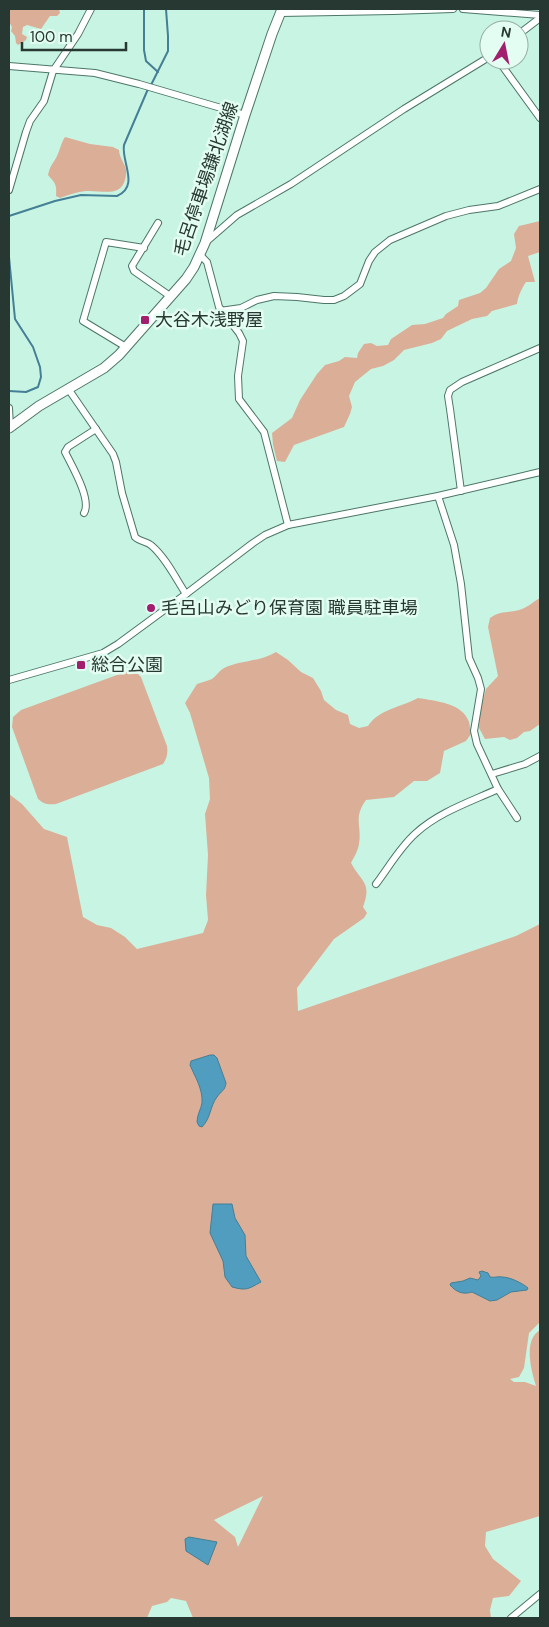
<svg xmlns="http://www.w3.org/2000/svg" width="549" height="1627" viewBox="0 0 549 1627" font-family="'DM Sans','Noto Sans JP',sans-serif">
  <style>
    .green { fill: #dbaf97; fill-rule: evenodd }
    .water { fill: #509dbf; stroke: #447f95 }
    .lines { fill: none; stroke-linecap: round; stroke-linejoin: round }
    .stream { stroke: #447f95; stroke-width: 2 }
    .minor-casing { stroke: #4d7667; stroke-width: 8 }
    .secondary-casing { stroke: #4d7667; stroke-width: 11 }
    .minor { stroke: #fff; stroke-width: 6 }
    .secondary { stroke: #fff; stroke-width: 9 }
    .poi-dot { fill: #a21f6f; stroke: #e3fdf2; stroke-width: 2 }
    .labels { text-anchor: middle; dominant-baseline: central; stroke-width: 5; stroke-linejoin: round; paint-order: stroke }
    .street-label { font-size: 18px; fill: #273832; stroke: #e3fdf2 }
    .poi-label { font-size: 18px; fill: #273832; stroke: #e3fdf2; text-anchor: start }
  </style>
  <rect width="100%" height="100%" fill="#c8f4e3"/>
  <g class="green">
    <path d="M9 9H59L60 13 57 16H50L41 29 27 25 23 27 22 34 27 37 26 40 18 45 16 43 15 36 11 31 12 27 9 22Z"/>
    <path d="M65 137 90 144 113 147 119 150C119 159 128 166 126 175 123 199 103 190 86 191 77 192 68 195 60 198L56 196C57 184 55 183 48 175 50 165 53 164 57 156 60 150 61 143 65 137Z"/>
    <path d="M540 221V252L528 256 535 282H526C522 288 518 296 517 304L492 311 487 316 472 319 447 331 441 339 432 343 404 350 394 360 383 366 371 369 355 382 349 396 352 407 350 414 344 427 294 445 285 462 277 461 273 445 272 433 292 418 300 400 317 374 325 365 339 361 345 357 357 358 358 353 364 344 371 343 377 346 388 345 391 339 412 325 425 324 443 318 446 314 458 306 459 300 480 293 486 288 499 269 511 261 516 248 514 234 519 226Z"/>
    <path d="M540 598V724L530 731 524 732 517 738 510 740 504 737 485 739 479 728 480 710 486 689 498 676 488 627 490 618C502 609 510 614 522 609 528 607 534 601 540 598Z"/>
    <path d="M276 652 288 660 301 672 313 678 321 691 324 700 336 710 348 715 350 724 359 728 368 726C379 709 402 707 418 698 435 701 463 703 469 722 470 726 470 730 471 734L466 741 444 751 440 773 427 781H414L394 797 366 800C353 818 362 825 359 844 358 851 354 857 351 863 362 883 372 882 363 907L367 913 364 918 334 939 297 988 298 1011 516 936 540 924V1322L529 1333 524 1368 519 1377 510 1379 514 1382H525L536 1386C531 1370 523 1340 540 1330V1516L486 1532 485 1546 493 1559 521 1581 509 1596 493 1598 490 1610 491 1618H193L186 1601 171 1598 167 1602 152 1606 147 1618H9V794L22 804 44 829 67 837 83 917 97 925 111 928 125 937 137 949 203 933 208 920 206 895 208 855 205 814 210 799 209 778 190 713 185 703 197 684C202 682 208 681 212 679 216 676 219 671 224 668 241 660 260 662 276 652ZM263 1496 238 1547 235 1537 214 1520Z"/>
    <path d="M128 671 138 674 141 677 167 746C168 753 167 758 163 764L56 804C48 805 44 804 38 799L12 727 13 717 21 710Z"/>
  </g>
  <g class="water">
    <path d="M210 1055H214L217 1058 226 1083C225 1091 221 1091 217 1097 210 1106 211 1118 202 1127L199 1126 197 1122C197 1115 201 1109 202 1103 203 1089 195 1077 190 1065L191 1061Z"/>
    <path d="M213 1204H232L235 1218 245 1235 246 1256 261 1282C248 1289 247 1291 232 1287L225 1277 223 1261 210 1233Z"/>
    <path d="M482 1271 488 1273 490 1277C495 1278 498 1276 502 1277 510 1277 522 1283 528 1288L527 1290 511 1292 497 1300 490 1301 472 1292C463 1295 456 1292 450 1285L451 1283 463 1281 470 1278 478 1280 481 1276 479 1272Z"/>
    <path d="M189 1537 217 1542 208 1565 186 1551 185 1539Z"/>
  </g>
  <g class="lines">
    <g class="stream">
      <path d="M144 9V50L146 61 158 72"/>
      <path d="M151 85 168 51V36L166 9"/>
      <path d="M9 216 55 201 81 195 117 196C140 186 121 162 124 145L148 89"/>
      <path d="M9 257 15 319 33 347 40 367 41 377 38 387 26 392 9 391"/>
    </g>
    <g class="minor-casing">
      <g id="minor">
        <path d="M463 9 540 15"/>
        <path d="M280 13 393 11 453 9"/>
        <path d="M519 34 540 18"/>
        <path d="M498 60 540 118"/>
        <path d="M9 66 95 73 139 84 245 115"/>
        <path d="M9 190 26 132 30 121 44 101 53 71 78 34 91 9"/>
        <path d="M158 223 132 266 134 271 170 296"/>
        <path d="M206 242 237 215 291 184 404 109 489 57"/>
        <path d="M200 255 207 262 219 307 239 333 243 341 238 376 239 399 264 432 288 525"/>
        <path d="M220 311 241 308 257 300 274 296 297 297 324 300H334L344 296 360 284 369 261 375 252 390 240 446 216 469 210 498 206 540 189"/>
        <path d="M126 347 83 321 106 242 144 248"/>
        <path d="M69 390 113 454 116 462 122 493 135 537C140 542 147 541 152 546 166 558 176 579 186 594"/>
        <path d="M9 408 10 427"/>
        <path d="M461 491 450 409 448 396 450 390 462 382 540 348"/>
        <path d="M438 496 454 545 461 584 469 658 478 678 481 689 474 731 477 744 498 789 517 818"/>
        <path d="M84 513C92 500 72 466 65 452L68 447 96 429"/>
        <path d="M9 680 103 653 118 644 186 594 253 543 265 535 288 525 438 496 540 472"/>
        <path d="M492 774 525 764 540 756"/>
        <path d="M376 884C389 867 400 847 416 833 439 812 470 802 498 789"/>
        <path d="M511 1618 540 1594"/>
      </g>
    </g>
    <g class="secondary-casing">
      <path id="secondary" d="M9 428 39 406 104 368 119 355 186 279 194 267 205 243 245 115 272 34 282 9"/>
    </g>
    <use href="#minor" class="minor"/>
    <use href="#secondary" class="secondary"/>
  </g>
  <g class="poi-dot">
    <rect x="140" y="315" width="10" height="10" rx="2.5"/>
    <circle cx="151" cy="608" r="5"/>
    <rect x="76" y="660" width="10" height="10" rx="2.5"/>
  </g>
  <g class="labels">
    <g class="street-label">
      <text transform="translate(206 179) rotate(-71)">毛呂停車場鎌北湖線</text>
    </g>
    <g class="poi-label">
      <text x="155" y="320">大谷木浅野屋</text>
      <text x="161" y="608">毛呂山みどり保育園 職員駐車場</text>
      <text x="91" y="665">総合公園</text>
    </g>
  </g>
  <rect width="549" height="1627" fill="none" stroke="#273832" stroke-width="20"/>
  <g transform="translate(504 45) rotate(10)"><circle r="24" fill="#e3fdf2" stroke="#98aea5"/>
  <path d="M0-4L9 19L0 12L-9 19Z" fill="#a21f6f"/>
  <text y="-8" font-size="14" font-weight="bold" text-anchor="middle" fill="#273832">N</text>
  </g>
  <path d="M22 42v8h104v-8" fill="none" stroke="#273832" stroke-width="2.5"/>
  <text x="30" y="42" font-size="15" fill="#273832" stroke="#e3fdf2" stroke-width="4" paint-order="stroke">100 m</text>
</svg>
